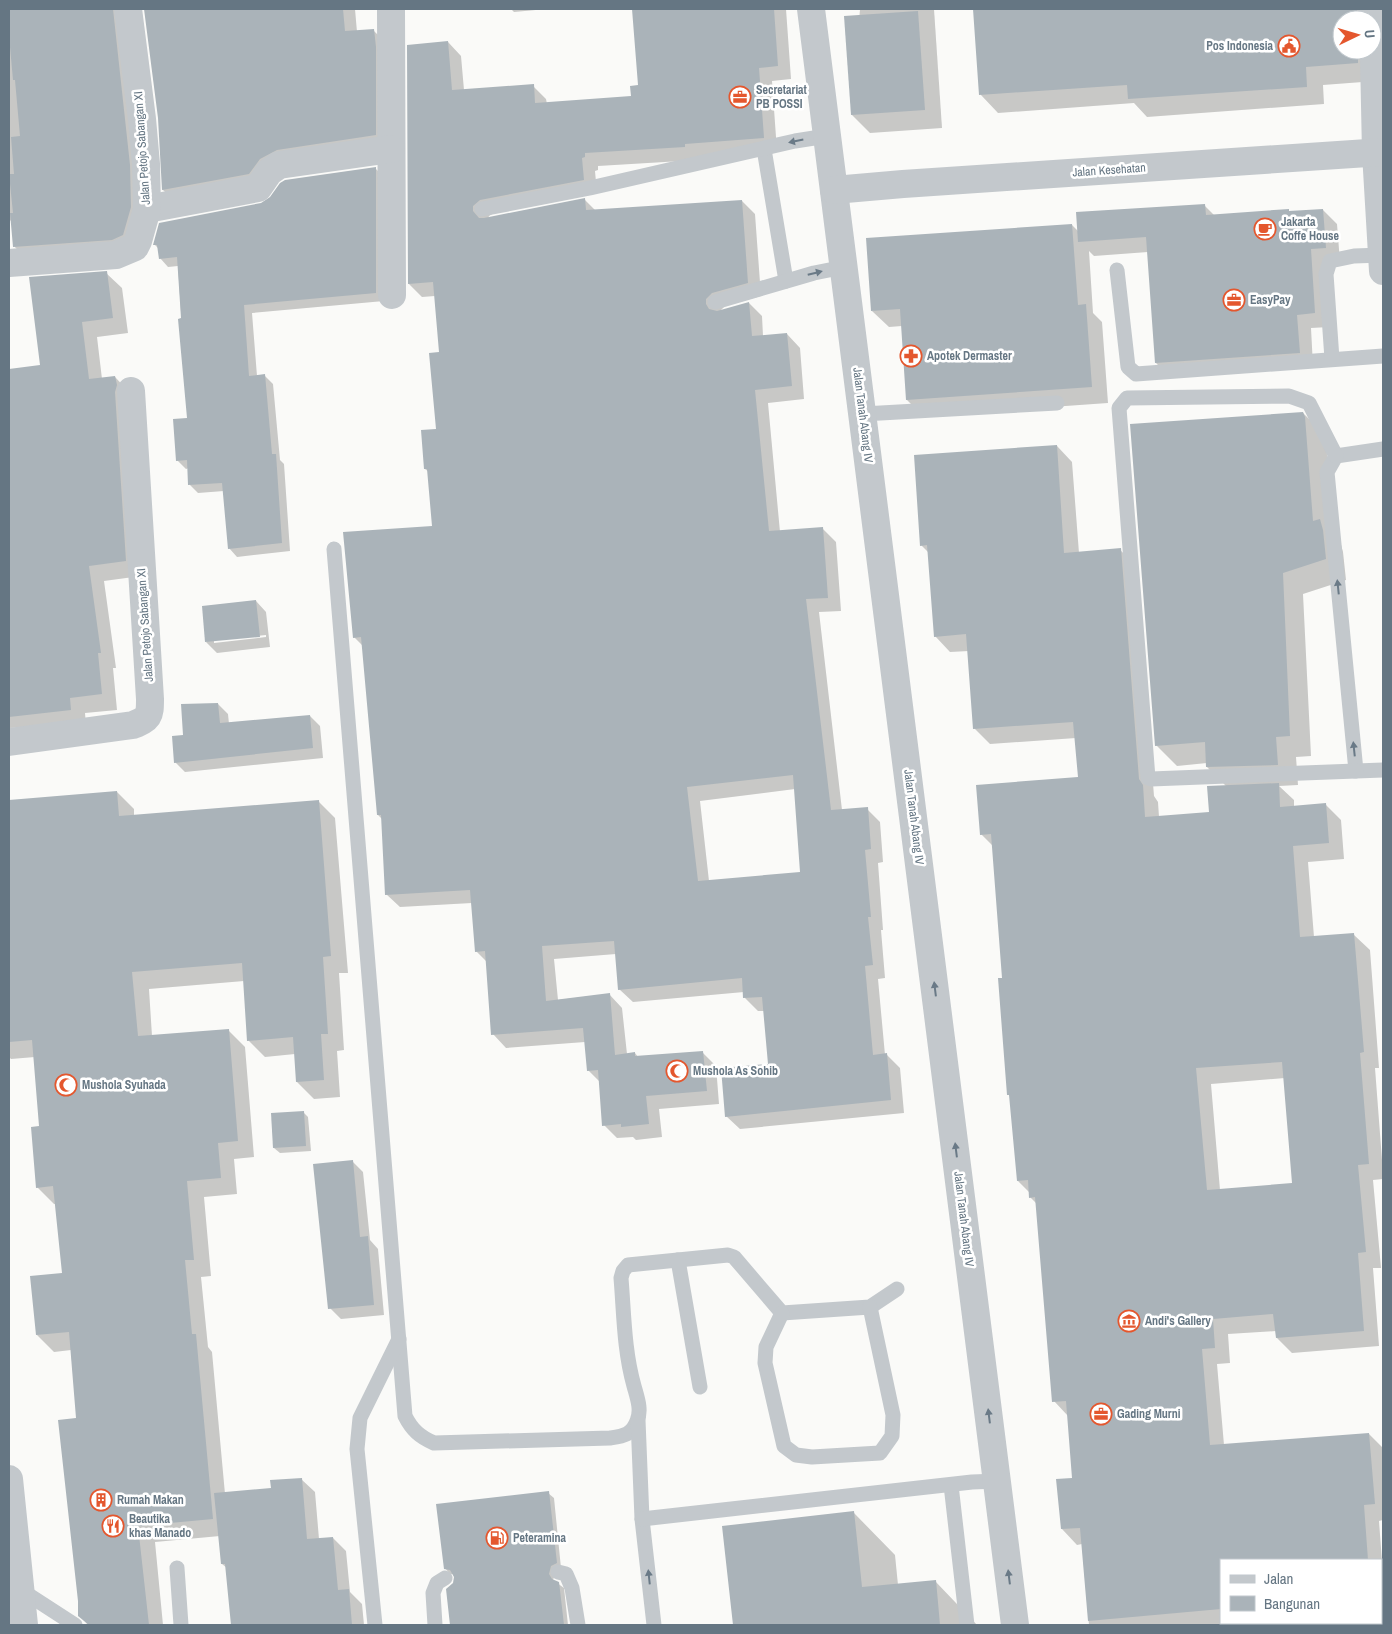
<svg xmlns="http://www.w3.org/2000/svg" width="1392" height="1634" viewBox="0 0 1392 1634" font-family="'Archivo Narrow',sans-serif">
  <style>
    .shadow { fill: #0003; fill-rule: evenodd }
    .building { fill: #aab3b9; fill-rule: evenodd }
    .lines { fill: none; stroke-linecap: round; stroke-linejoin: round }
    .service { stroke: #c3c8cc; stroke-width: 15 }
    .minor { stroke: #c3c8cc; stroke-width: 28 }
    .oneway { fill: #6a7a87 }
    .labels { text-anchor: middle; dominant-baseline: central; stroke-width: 5; stroke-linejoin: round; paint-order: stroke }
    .poi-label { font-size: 12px; font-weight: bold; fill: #657683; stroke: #fff; text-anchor: start }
    .street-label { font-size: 12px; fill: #657683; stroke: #fff }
  </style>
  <rect width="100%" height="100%" fill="#fafaf8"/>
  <g class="shadow">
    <path d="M9 9H135L137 248 27 260 14 246 12 220 9 221Z"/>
    <path d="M145 9H355L357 32 373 30 387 44 389 148 177 203 163 190 159 117Z"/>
    <path d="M511 9H547L514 12Z"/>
    <path d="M633 9H786L791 79 772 81 777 151 698 160 598 166V170L595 171 597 193 494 213 489 216 488 219 585 200 596 211 742 201 755 214 761 296 725 306 720 311 749 303 762 316 763 336 787 334 800 348 804 399 768 403 780 532 822 528 836 542 841 611 819 612 842 810 867 809 880 822 883 862 878 863 883 930H881L885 978 878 979 885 1055H887L900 1068 904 1113 740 1129 726 1116 769 1065 764 1011H758L745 998 744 992 633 1002 619 989 616 954 554 959 558 1000 609 994 622 1008 627 1054 635 1053 638 1057 703 1053 716 1066 719 1104 659 1109 662 1137 636 1140 633 1137 617 1138 604 1125 600 1082 588 1070 585 1042 506 1048 493 1034 487 962 476 951 472 903 400 907 386 894 382 819 378 815 363 646 354 637 434 528 429 472 425 469 437 430 440 353 435 296 422 297 409 284 448 42 461 56 464 90 533 86 546 99 547 104 632 97 640 86ZM795 789 801 873 709 881 700 801Z"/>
    <path d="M860 9H934L942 128 870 133 852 115Z"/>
    <path d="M975 9H1378L1376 81 1323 85 1324 104 1147 117 1134 103 998 113 981 95ZM1342 20H1372V50H1342Z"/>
    <path d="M375 168 384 177V301L252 313 257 376 264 375 273 384 280 460 284 464 290 551 237 557 229 548 224 491 198 493 190 485 189 468 186 469 177 460 188 419 178 266 168 267 160 258 159 249 155 245 261 205Z"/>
    <path d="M1204 205 1215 216 1323 210 1337 224 1340 262 1325 263 1329 327 1311 328 1313 366 1170 377 1156 363 1148 252 1094 256 1089 251 1093 313 1102 322 1108 403 923 416 907 400 902 326 889 327 872 311 1072 225 1079 232Z"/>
    <path d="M106 273 122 288 128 333 97 337 102 379 115 377 130 393 141 576 104 581 116 668H113L117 710 85 713 86 725 9 728V370L42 366Z"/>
    <path d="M1303 413 1324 434 1326 439 1332 533 1340 541 1343 552 1346 580 1303 594 1311 756 1296 757 1298 785 1279 786 1294 800V807L1326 805 1341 820 1344 859 1308 862 1314 937 1354 935 1370 950 1379 1068H1375L1383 1173V1179L1373 1180 1381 1268H1373L1379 1346 1292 1353 1277 1338 1276 1331 1228 1334 1230 1363 1217 1364 1224 1445 1369 1434 1383 1448V1520L1379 1521 1383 1575V1625H1089L1082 1544 1077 1545 1062 1529 1074 1479 1068 1416 1054 1401 1037 1204 1030 1197V1193L1018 1181 1011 1097 1009 1095 1003 979 993 846 981 834 1079 779 1076 738 990 744 974 728 969 651 950 652 935 636 929 553 921 545 1057 446 1072 462 1079 553 1120 550 1136 565 1154 796 1158 802 1159 817 1210 813 1227 787 1207 767V763L1177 766 1156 745ZM1285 1078 1293 1184 1220 1190 1211 1084ZM1221 1560H1381V1623H1221Z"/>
    <path d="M256 601 266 612 270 647 217 653 206 642ZM266 635V637L214 643V640Z"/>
    <path d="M218 704 228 714 229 724 310 716 320 726 323 758 185 772 175 762 184 736Z"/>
    <path d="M117 792 134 809V816L318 801 335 818 348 973H339L344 1050 337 1051 340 1097 314 1099 297 1082 295 1054 265 1057 248 1040 244 981 149 989 152 1036 228 1030 245 1047 254 1157 234 1159 237 1194 204 1197 211 1276 201 1277 208 1347 212 1352 225 1494 272 1490 301 1479 315 1492 319 1539 333 1538 346 1551 350 1592 362 1604 364 1625H232L227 1568 222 1564 220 1536 155 1542 163 1625H88L79 1615 77 1419 71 1350 54 1352 37 1335 63 1275 56 1204H54L37 1187 41 1128 35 1057 11 1059 9 1057V801Z"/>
    <path d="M303 1112 308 1117 311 1151 280 1153 274 1148 272 1114Z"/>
    <path d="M352 1161 363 1172 370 1240 378 1249 384 1315 341 1319 330 1308Z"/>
    <path d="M548 1493 554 1498 561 1568 556 1571 553 1580 564 1588 568 1625H451L447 1589 454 1584V1574H450L445 1568Z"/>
    <path d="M854 1513 895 1555 898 1585 935 1581 977 1625H734L723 1527Z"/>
  </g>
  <g class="building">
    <path d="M9 9H113L130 165 131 207 123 235 112 240 13 247 10 213H13L9 174H14L11 137 20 136 15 80H13L9 36Z"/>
    <path d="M144 9H343L345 31 374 29 376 47V135L277 150 260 159 249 174 162 190 158 118Z"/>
    <path d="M632 9H774L778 66 759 68 764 138 685 144V147L585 153V157L582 158 584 180 480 200 473 206V211L479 218H484L585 198 586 210 742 200 748 283 712 293 706 299V304L709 309 717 311 749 302 752 336 787 333 792 386 755 390 769 531 823 527 828 598 806 599 831 810 868 807 871 849 865 850 871 917H868L873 965 865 966 873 1055 887 1053 891 1100 725 1117 721 1068 768 1064 762 997 743 998 742 978 618 990 614 941 542 946 546 1001 610 993 615 1055 635 1052V1056L703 1051 707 1091 646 1096 649 1124 621 1127V1124L602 1126 598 1070 587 1071 583 1028 491 1035 485 951 475 952 470 890 385 895 381 815H377L361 637 353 638 343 532 432 526 427 469H424L421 430 436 429 429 353 439 352 433 282 408 284 407 45 448 41 452 90 534 84 535 103 631 96 630 86 638 85ZM793 775 800 872 698 881 687 787Z"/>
    <path d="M973 9H1357L1358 20H1342V50H1358V63L1306 67 1307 87 1128 99 1127 85 979 95Z"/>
    <path d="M918 11 925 110 851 115 844 16Z"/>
    <path d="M376 167V293L244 305 249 376 265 374 272 454H276L282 543 228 549 222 483 188 485 187 460 176 461 173 419 187 418 178 319 181 318 177 257 159 259 157 245H153L159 223 261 203 270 197 280 183 285 180Z"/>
    <path d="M1205 204 1206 215 1289 209V211L1323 209 1326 248 1311 249 1315 313 1297 315 1300 353 1155 363 1146 237 1078 242 1076 212Z"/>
    <path d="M1072 224 1078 305 1086 304 1092 387 906 400 900 309 871 311 866 238Z"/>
    <path d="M107 271 113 318 82 322 89 379 115 376 117 385 115 392 126 561 89 566 101 653H98L102 694 70 698 71 710 9 717V369L40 365 29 277Z"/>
    <path d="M1303 412 1305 417 1313 521 1320 519 1323 530 1326 559 1283 573 1290 736 1276 737 1278 765 1206 767 1205 742 1155 746 1130 424Z"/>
    <path d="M1057 445 1064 553 1121 548 1139 779 1143 785 1145 817 1209 812 1207 786 1279 783 1280 807 1326 803 1329 843 1293 846 1300 937 1354 933 1364 1052 1360 1053 1369 1164 1358 1165 1366 1252 1358 1253 1364 1331 1276 1338 1273 1314 1213 1319 1215 1348 1202 1349 1210 1445 1369 1433 1375 1504 1364 1505 1368 1560H1221V1609L1088 1621 1080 1528 1061 1529 1056 1479 1072 1478 1066 1401 1052 1402 1035 1197 1029 1198 1028 1180 1017 1181 1009 1095H1007L998 978H1002L991 834 980 835 976 785 1078 777 1073 722 973 729 966 634 934 637 927 545 920 546 914 455ZM1282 1062 1292 1183 1207 1190 1196 1068Z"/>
    <path d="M256 600 260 637 205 642 202 606Z"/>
    <path d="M218 703 220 723 310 715 313 748 174 763 172 736 183 735 181 704Z"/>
    <path d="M117 791 119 816 319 800 331 956 323 957 328 1034H321L324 1080 296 1082 293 1037 247 1041 242 963 132 972 138 1036 229 1029 238 1141 218 1143 221 1178 187 1181 194 1260H185L192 1334H196L213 1519 138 1526 149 1625H89L78 1616V1601L58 1420 76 1418 69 1332 36 1335 30 1276 62 1273 53 1186 36 1188 31 1127 39 1126 32 1040 9 1042V800Z"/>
    <path d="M304 1111 306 1146 273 1148 271 1113Z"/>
    <path d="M353 1160 360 1237 368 1236 374 1305 328 1309 313 1164Z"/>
    <path d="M302 1478 307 1539 333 1537 338 1590 349 1589 352 1625H231L225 1564H221L214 1493 271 1488 270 1480Z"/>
    <path d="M549 1491 557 1563 551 1566 549 1574 552 1579 559 1582 564 1625H450L446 1589 453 1583 454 1577 450 1570 444 1569 436 1504Z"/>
    <path d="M854 1511 862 1587 936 1580 940 1625H733L722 1526Z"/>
  </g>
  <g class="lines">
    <g class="service">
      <path d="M764 149 786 281"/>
      <path d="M482 209 590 188 795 141 827 136"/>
      <path d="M1117 270 1128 367 1136 374 1383 356"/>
      <path d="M715 302 814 273 844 267"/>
      <path d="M1332 359 1326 274 1330 261 1354 256 1382 255"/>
      <path d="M863 414 1057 403"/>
      <path d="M1383 449 1336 456 1327 472 1356 771 1383 770"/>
      <path d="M1336 456 1309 403 1289 396 1127 398 1119 408 1148 778 1151 779 1356 771"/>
      <path d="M334 549 405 1416C412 1430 420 1437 434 1443L610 1438C623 1436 632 1435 637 1421 642 1410 637 1397 634 1386 624 1351 624 1314 621 1278L623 1271 628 1265 728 1255 734 1257 782 1313 870 1307 897 1289"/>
      <path d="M678 1260 700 1387"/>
      <path d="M782 1313 766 1347 765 1363 784 1446 796 1455 812 1457 880 1453 892 1436 893 1415 870 1307"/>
      <path d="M638 1420 642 1519 654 1625"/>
      <path d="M951 1485 967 1625"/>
      <path d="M642 1519 972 1482 998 1481"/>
      <path d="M177 1568 181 1625"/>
      <path d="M558 1572 566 1574 572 1588 578 1625"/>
      <path d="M21 1590 75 1625"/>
      <path d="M375 1625 357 1449 360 1418 399 1339"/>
      <path d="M435 1625 433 1593 437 1583 445 1578"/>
    </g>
    <g class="minor">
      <path d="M391 9 392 295"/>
      <path d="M811 9 1015 1625"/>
      <path d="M1373 9 1376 153 1383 271"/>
      <path d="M834 190 903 184 1383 152"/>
      <path d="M147 209 258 188 269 172 279 165 391 149"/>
      <path d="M9 263 116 255 135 247 138 241 147 209 146 164 142 119 128 9"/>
      <path d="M9 742 133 725C149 718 150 717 150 699L131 391"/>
      <path d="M9 1479 24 1625"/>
    </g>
  </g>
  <defs><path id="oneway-solid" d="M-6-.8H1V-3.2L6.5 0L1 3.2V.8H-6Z" transform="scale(1.25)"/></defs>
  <g class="oneway">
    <use href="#oneway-solid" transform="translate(796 141) rotate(168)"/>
    <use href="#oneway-solid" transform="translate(815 273) rotate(-14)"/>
    <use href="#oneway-solid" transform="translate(1338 587) rotate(-96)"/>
    <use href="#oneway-solid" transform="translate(1354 749) rotate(-96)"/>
    <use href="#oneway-solid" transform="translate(935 989) rotate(-97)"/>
    <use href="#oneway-solid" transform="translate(956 1150) rotate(-97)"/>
    <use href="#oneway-solid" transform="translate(989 1416) rotate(-97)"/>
    <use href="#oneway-solid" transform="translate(649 1577) rotate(-96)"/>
    <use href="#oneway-solid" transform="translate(1009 1577) rotate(-97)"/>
  </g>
  <defs>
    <g id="civic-ring" transform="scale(1.125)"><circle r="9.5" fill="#fff" stroke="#e4572e" stroke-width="1.5"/><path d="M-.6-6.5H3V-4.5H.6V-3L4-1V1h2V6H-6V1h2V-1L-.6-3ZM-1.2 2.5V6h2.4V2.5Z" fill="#e4572e"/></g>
    <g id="office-ring" transform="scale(1.125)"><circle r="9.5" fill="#fff" stroke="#e4572e" stroke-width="1.5"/><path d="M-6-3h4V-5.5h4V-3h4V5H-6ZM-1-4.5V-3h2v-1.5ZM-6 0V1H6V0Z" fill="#e4572e"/></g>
    <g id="cafe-ring" transform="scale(1.125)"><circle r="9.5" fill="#fff" stroke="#e4572e" stroke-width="1.5"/><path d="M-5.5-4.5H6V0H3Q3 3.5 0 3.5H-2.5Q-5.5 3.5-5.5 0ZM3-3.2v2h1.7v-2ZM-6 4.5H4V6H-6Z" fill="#e4572e"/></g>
    <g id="pharmacy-ring" transform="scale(1.125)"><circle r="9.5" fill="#fff" stroke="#e4572e" stroke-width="1.5"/><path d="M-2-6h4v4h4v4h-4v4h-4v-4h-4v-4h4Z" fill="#e4572e"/></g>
    <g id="mosque-ring" transform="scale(1.125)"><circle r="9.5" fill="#fff" stroke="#e4572e" stroke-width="1.5"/><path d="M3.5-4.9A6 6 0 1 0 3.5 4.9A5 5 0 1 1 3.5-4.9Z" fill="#e4572e"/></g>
    <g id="museum-ring" transform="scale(1.125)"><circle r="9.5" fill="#fff" stroke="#e4572e" stroke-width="1.5"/><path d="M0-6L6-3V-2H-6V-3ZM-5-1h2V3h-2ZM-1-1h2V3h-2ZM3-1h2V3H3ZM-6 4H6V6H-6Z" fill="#e4572e"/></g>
    <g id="building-ring" transform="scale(1.125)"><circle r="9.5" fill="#fff" stroke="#e4572e" stroke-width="1.5"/><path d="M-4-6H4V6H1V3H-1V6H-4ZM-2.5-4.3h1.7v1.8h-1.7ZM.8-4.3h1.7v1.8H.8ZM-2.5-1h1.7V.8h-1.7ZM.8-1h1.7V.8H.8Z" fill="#e4572e"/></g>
    <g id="restaurant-ring" transform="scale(1.125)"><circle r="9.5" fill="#fff" stroke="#e4572e" stroke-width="1.5"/><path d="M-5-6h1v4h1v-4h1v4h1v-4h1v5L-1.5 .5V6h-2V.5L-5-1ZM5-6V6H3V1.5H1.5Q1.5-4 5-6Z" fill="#e4572e"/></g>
    <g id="fuel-ring" transform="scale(1.125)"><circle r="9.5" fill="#fff" stroke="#e4572e" stroke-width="1.5"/><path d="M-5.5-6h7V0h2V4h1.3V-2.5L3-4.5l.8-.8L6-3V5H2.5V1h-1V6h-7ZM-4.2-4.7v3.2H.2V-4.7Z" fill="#e4572e"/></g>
  </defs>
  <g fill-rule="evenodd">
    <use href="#civic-ring" x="1289" y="46"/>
    <use href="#office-ring" x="740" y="97"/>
    <use href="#cafe-ring" x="1265" y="229"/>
    <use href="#office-ring" x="1234" y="300"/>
    <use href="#pharmacy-ring" x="911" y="356"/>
    <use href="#mosque-ring" x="677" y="1071"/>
    <use href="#mosque-ring" x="66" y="1085"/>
    <use href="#museum-ring" x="1129" y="1321"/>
    <use href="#office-ring" x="1101" y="1414"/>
    <use href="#building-ring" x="101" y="1500"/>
    <use href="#restaurant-ring" x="113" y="1526"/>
    <use href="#fuel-ring" x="497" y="1538"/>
  </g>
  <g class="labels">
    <g class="poi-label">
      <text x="1273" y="46" text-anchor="end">Pos Indonesia</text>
      <text x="756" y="90">Secretariat<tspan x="756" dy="14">PB POSSI</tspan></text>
      <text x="1281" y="222">Jakarta<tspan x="1281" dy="14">Coffe House</tspan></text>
      <text x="1250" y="300">EasyPay</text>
      <text x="927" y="356">Apotek Dermaster</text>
      <text x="693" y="1071">Mushola As Sohib</text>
      <text x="82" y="1085">Mushola Syuhada</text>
      <text x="1145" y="1321">Andi's Gallery</text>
      <text x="1117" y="1414">Gading Murni</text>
      <text x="117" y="1500">Rumah Makan</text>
      <text x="129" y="1519">Beautika<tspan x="129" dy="14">khas Manado</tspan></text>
      <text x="513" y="1538">Peteramina</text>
    </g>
    <g class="street-label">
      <text transform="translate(142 148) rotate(-94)">Jalan Petojo Sabangan XI</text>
      <text transform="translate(1109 170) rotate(-4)">Jalan Kesehatan</text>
      <text transform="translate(863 415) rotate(83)">Jalan Tanah Abang IV</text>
      <text transform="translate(145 625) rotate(-94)">Jalan Petojo Sabangan XI</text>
      <text transform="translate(914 817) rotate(83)">Jalan Tanah Abang IV</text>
      <text transform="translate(964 1219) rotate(83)">Jalan Tanah Abang IV</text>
    </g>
  </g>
  <rect width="1392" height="1634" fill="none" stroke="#657683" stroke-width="20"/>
  <rect x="1220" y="1559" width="162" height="65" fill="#ffffff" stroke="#c1c8cd"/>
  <rect x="1230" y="1575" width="25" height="8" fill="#c3c8cc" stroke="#c1c8cd"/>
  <text x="1264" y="1584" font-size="15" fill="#657683">Jalan</text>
  <rect x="1230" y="1596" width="25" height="15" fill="#aab3b9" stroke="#c1c8cd"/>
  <text x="1264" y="1609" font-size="15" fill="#657683">Bangunan</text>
  <g transform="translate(1357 35) rotate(85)"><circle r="24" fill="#ffffff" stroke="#c1c8cd"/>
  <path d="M0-4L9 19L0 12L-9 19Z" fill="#e4572e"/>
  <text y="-8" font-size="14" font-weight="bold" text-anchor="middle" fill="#657683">U</text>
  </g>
</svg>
